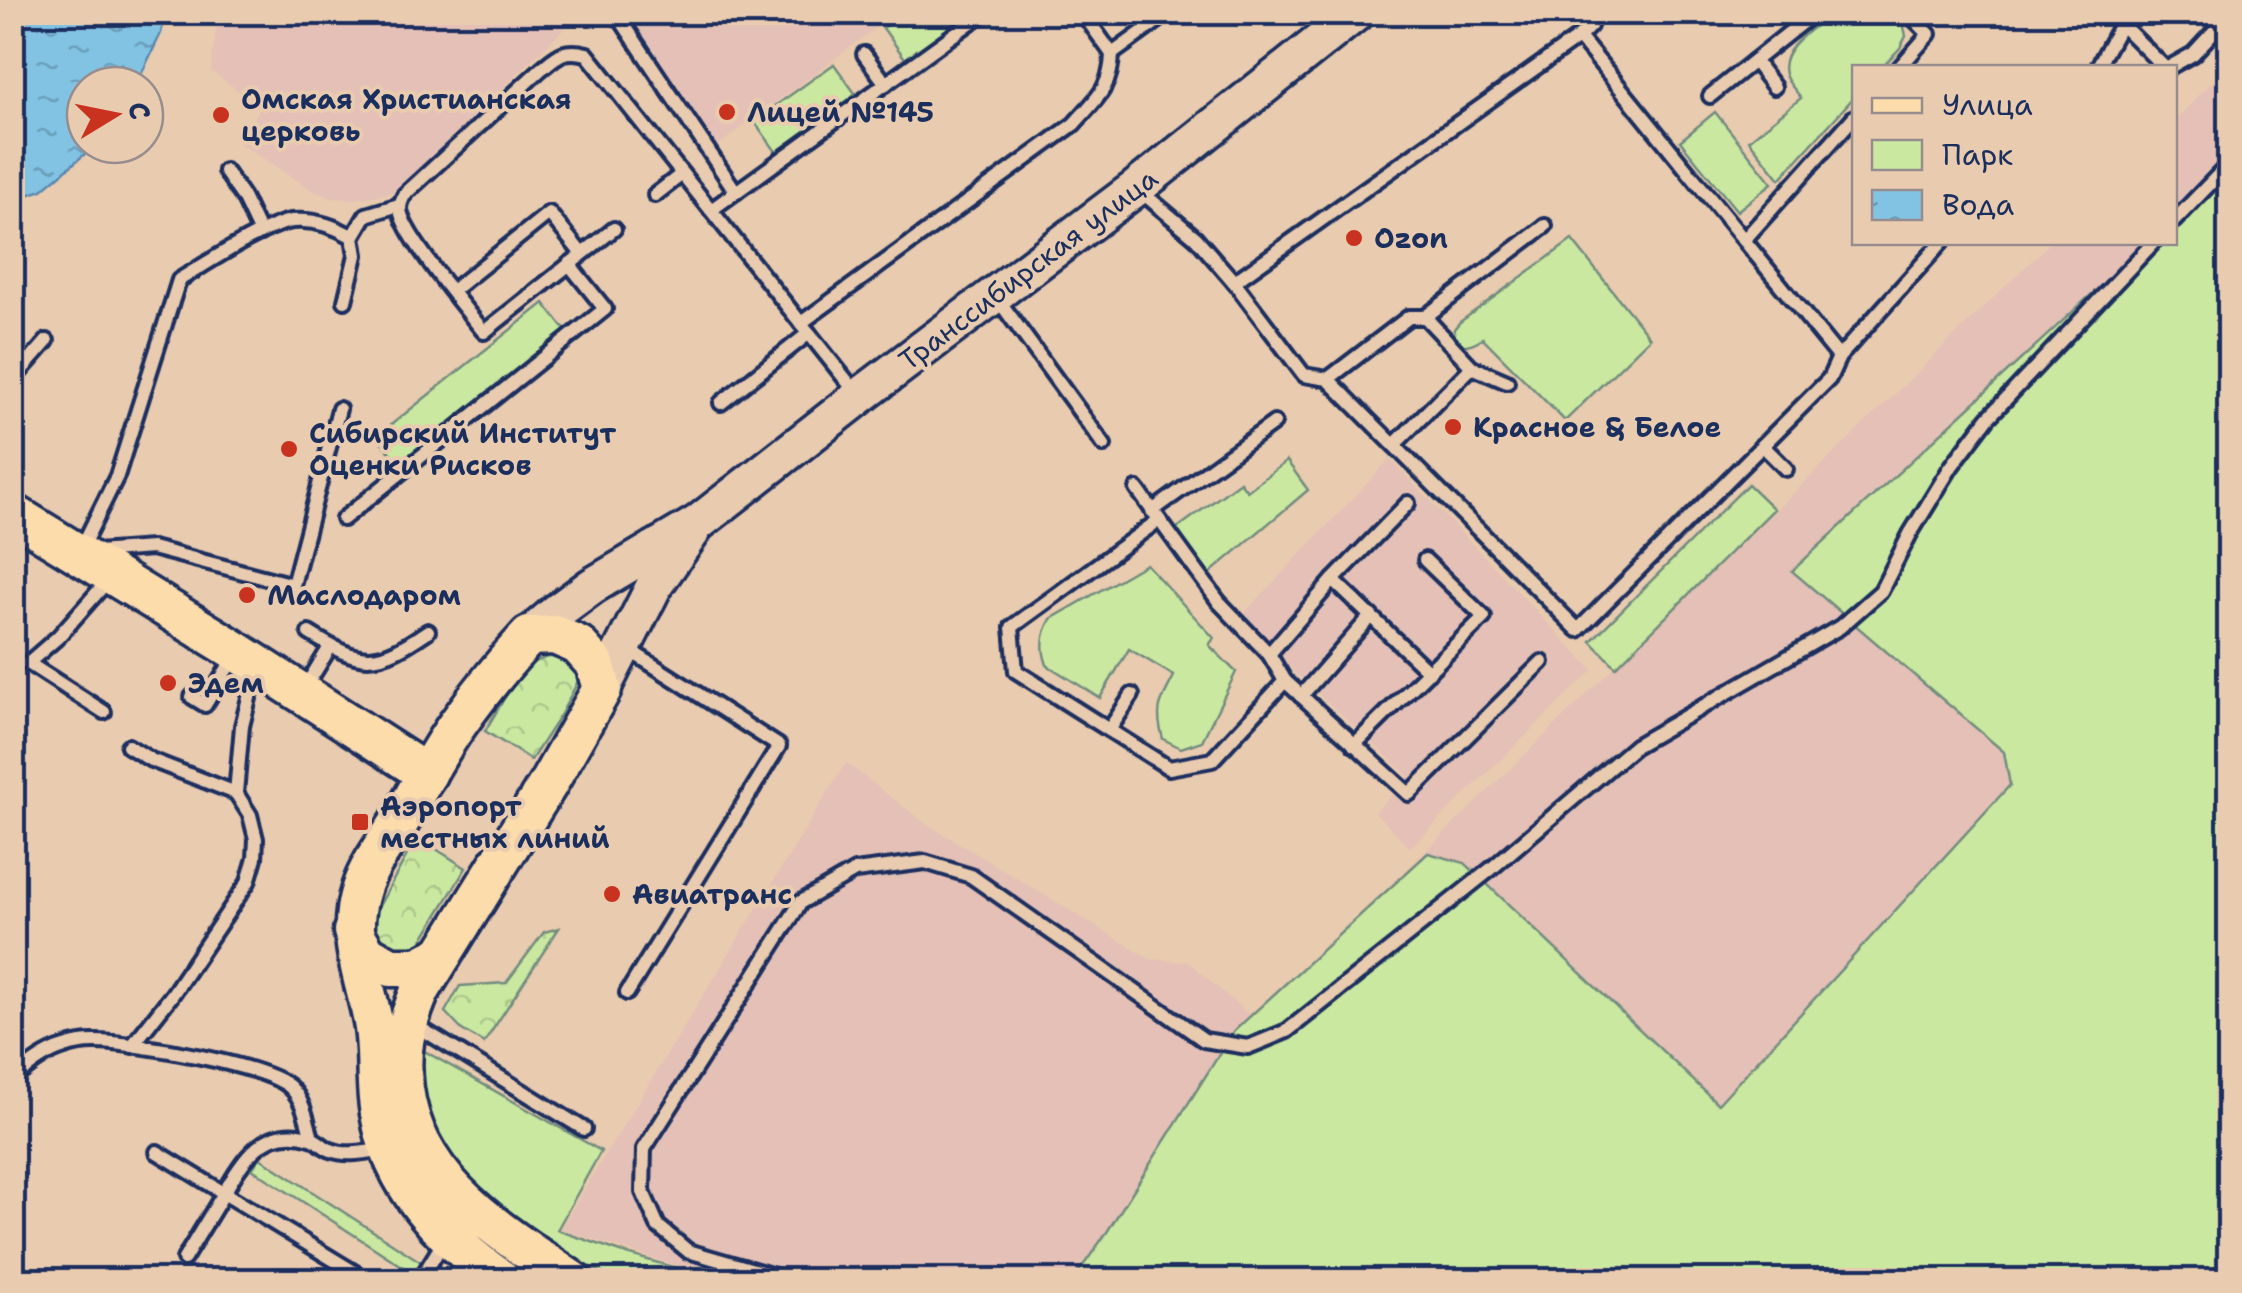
<svg xmlns="http://www.w3.org/2000/svg" width="2242" height="1293" viewBox="0 0 2242 1293" font-family="'Shantell Sans',sans-serif">
  <style>
    .built { fill: #e4c0b6 }
    .green { fill: #cae8a0; stroke: #728c7f; stroke-width: 2.5 }
    .forest { fill: url(#forest-crowns); stroke: #728c7f; stroke-width: 2.5 }
    .water { fill: url(#water-ripples); stroke: #5988ae; stroke-width: 2.5 }
    .lines { fill: none; stroke-linecap: round; stroke-linejoin: round }
    .service-casing { stroke: #1b2f5e; stroke-width: 20 }
    .secondary-casing { stroke: #1b2f5e; stroke-width: 42 }
    .primary-casing { stroke: #1b2f5e; stroke-width: 45 }
    .service { stroke: #e9cbaf; stroke-width: 12 }
    .secondary { stroke: #e9cbaf; stroke-width: 35 }
    .primary { stroke: #fddcac; stroke-width: 38 }
    .poi-dot { fill: #c8321e; stroke: #e9cbaf; stroke-width: 4 }
    .labels { text-anchor: middle; dominant-baseline: central; stroke-width: 8; stroke-linejoin: round; paint-order: stroke }
    .poi-label { font-size: 28px; font-weight: bold; fill: #1b2f5e; stroke: #e9cbaf; text-anchor: start }
    .street-label { font-size: 28px; fill: #1b2f5e; stroke: #e9cbaf }
  </style>
  <defs>
    <pattern id="forest-crowns" width="20" height="18" patternUnits="userSpaceOnUse" patternTransform="scale(2.5)"><rect width="20" height="18" fill="#cae8a0"/><path d="M2 6a3 3 0 1 1 6 0M12 15a3 3 0 1 1 6 0" fill="none" stroke="#adc78c"/></pattern>
    <pattern id="water-ripples" width="26" height="14" patternUnits="userSpaceOnUse" patternTransform="scale(2.5)"><rect width="26" height="14" fill="#82c3e3"/><path d="M2 4q2-2 4 0t4 0M15 11q2-2 4 0t4 0" fill="none" stroke="#6a9fbb"/></pattern>
  </defs>
  <rect width="100%" height="100%" fill="#e9cbaf"/>
  <filter id="ink" filterUnits="userSpaceOnUse"><feTurbulence type="fractalNoise" baseFrequency=".01" numOctaves="2"/><feDisplacementMap in="SourceGraphic" scale="20" xChannelSelector="R" yChannelSelector="G"/><feConvolveMatrix kernelMatrix="1 2 1 2 8 2 1 2 1" color-interpolation-filters="sRGB"/></filter>
  <g filter="url(#ink)">
    <g class="built">
      <path d="M577 13V16L396 191 380 195 355 199 333 198 314 191 239 143 261 107 211 71 218 13Z"/>
      <path d="M626 13H896L716 147Z"/>
      <path d="M2229 65V1280H722L560 1229 846 763 925 823 1150 959 1188 962 1254 1019 2050 243 2174 242 2175 120Z"/>
      <path d="M1390 459 1593 670 1410 848 1375 812 1410 777 1280 659 1242 616Z"/>
    </g>
    <g class="green">
      <path d="M904 13V12L972 13 906 60 883 28Z"/>
      <path d="M1832 13H1895L1903 22 1906 36 1900 48 1882 67 1854 68V97L1780 179 1749 140 1801 98C1797 92 1789 84 1786 77 1775 50 1815 27 1832 13Z"/>
      <path d="M834 64 857 96 777 153 754 121Z"/>
      <path d="M1715 112 1772 183 1737 211 1680 141Z"/>
      <path d="M2229 166V1280H1073L1107 1232 1234 1031 1428 853 1465 863 1718 1104 2010 785 2004 752 1792 571 2147 243 2174 242 2175 217Z"/>
      <path d="M1572 240 1650 338 1565 421 1483 338C1470 346 1454 352 1454 329L1460 322Z"/>
      <path d="M544 303 566 331 399 464 377 436Z"/>
      <path d="M1287 461 1308 490 1209 574 1176 529 1240 482 1247 491Z"/>
      <path d="M1748 484 1774 509 1616 667 1591 641Z"/>
      <path d="M1146 564 1214 638 1209 645 1236 672 1202 741 1181 748 1163 739C1154 708 1161 702 1174 676L1129 649 1100 698 1047 665C1041 648 1042 635 1051 619Z"/>
      <path d="M419 1048 601 1151 557 1230 627 1254 718 1280H617L578 1261 487 1195 441 1147 417 1095Z"/>
      <path d="M260 1158 421 1262 413 1273 252 1169Z"/>
    </g>
    <g class="forest">
      <path d="M547 657H561L575 667 578 681 561 714 531 760 485 731 505 697 530 664Z"/>
      <path d="M417 837 466 868 418 947 401 954 374 935 373 917Z"/>
      <path d="M559 928 484 1043 462 1030 445 1012 460 986 506 983 544 932Z"/>
    </g>
    <path class="water" d="M12 13H166L161 33 136 85H85V145H91L85 154 42 190 13 200Z"/>
    <g class="lines">
      <g class="service-casing">
        <g id="service">
          <path d="M609 12 621 20 736 192"/>
          <path d="M1082 12 1112 54 1170 12"/>
          <path d="M2109 12 2165 68"/>
          <path d="M1579 37 1839 357"/>
          <path d="M864 54 886 84"/>
          <path d="M1754 61 1774 87"/>
          <path d="M1899 68 1929 34 1907 12"/>
          <path d="M2097 68 2121 24"/>
          <path d="M2168 68 2193 54 2230 14"/>
          <path d="M1710 96 1815 12"/>
          <path d="M225 171 243 197 260 233"/>
          <path d="M1138 189 1196 238 1234 282 1304 375 1328 379 1578 630 1829 379 1839 357 1942 242"/>
          <path d="M655 195 682 174"/>
          <path d="M711 210 985 12"/>
          <path d="M2174 221 2230 163"/>
          <path d="M614 229 484 332C467 311 401 232 400 209 400 203 402 199 405 194L541 69C558 55 564 48 587 54L858 395"/>
          <path d="M353 237 366 215 399 205"/>
          <path d="M1744 240 1854 117"/>
          <path d="M1234 282 1579 37 1590 26 1594 12"/>
          <path d="M452 291 549 213 582 254"/>
          <path d="M997 298 1104 445"/>
          <path d="M1425 317 1472 367 1507 382"/>
          <path d="M801 323 1074 124C1096 99 1111 89 1112 54"/>
          <path d="M1328 379 1409 317H1425L1545 226"/>
          <path d="M12 381 47 341"/>
          <path d="M721 403 809 333"/>
          <path d="M1394 445 1472 367"/>
          <path d="M1762 445 1786 469"/>
          <path d="M1137 489 1219 602 1269 654 1285 681 1409 794 1542 662"/>
          <path d="M1152 511 1274 423"/>
          <path d="M343 519 605 309 569 264"/>
          <path d="M1159 520 1012 627 1016 671 1169 768 1212 760 1285 681"/>
          <path d="M80 551 117 476 179 280C206 264 264 225 292 221 314 219 335 226 353 237L356 255 345 301"/>
          <path d="M96 552 152 548 293 585 339 409"/>
          <path d="M1333 580 1429 672"/>
          <path d="M309 633C363 667 377 666 428 631"/>
          <path d="M626 648 779 746 627 993"/>
          <path d="M1269 654 1333 580 1408 503"/>
          <path d="M303 691 330 647"/>
          <path d="M1301 696 1371 616"/>
          <path d="M192 697 205 705 236 654"/>
          <path d="M104 712 28 663 58 637 111 577"/>
          <path d="M1109 730 1132 695"/>
          <path d="M1354 745 1484 617 1425 560"/>
          <path d="M128 746 151 760 236 793"/>
          <path d="M412 1023 584 1129"/>
          <path d="M132 1046 172 995 248 882 255 858 256 839 250 815 236 793 242 726 250 694 263 671"/>
          <path d="M12 1080C28 1067 44 1053 65 1047 73 1044 86 1042 95 1042 131 1042 269 1065 291 1088 304 1101 307 1121 312 1138"/>
          <path d="M157 1152 224 1193 184 1259"/>
          <path d="M367 1280 224 1193C243 1160 265 1123 311 1138 318 1140 324 1148 331 1150 348 1157 369 1151 387 1149"/>
          <path d="M420 1280 446 1238"/>
          <path d="M788 1280 688 1251 658 1226 643 1192 644 1149 801 902 855 871 925 862 971 876 1204 1040 1248 1047 1287 1031 1491 869 1635 746 1840 627 1881 591 1910 534 1951 467 1988 418 2154 242"/>
        </g>
      </g>
      <g class="secondary-casing">
        <g id="secondary">
          <path d="M529 636 558 611 592 586 698 523 859 397 1136 188 1357 12"/>
          <path d="M602 689 654 586 692 532"/>
        </g>
      </g>
      <g class="primary-casing">
        <g id="primary">
          <path d="M12 513 238 652 427 774"/>
          <path d="M353 931 367 954 391 967H418L442 955"/>
          <path d="M502 1280C443 1239 392 1186 380 1113 374 1083 379 1052 373 1022 364 975 345 938 361 889 368 866 386 843 399 823 418 790 435 756 457 725 479 694 503 664 529 636L555 635 578 645 595 664 602 689 548 784 420 991C405 1027 399 1050 404 1089 416 1183 500 1231 571 1280"/>
        </g>
      </g>
      <use href="#service" class="service"/>
      <use href="#secondary" class="secondary"/>
      <use href="#primary" class="primary"/>
    </g>
  </g>
  <g class="poi-dot">
    <circle cx="727" cy="112" r="10"/>
    <circle cx="221" cy="115" r="10"/>
    <circle cx="1354" cy="238" r="10"/>
    <circle cx="1453" cy="427" r="10"/>
    <circle cx="289" cy="449" r="10"/>
    <circle cx="247" cy="595" r="10"/>
    <circle cx="168" cy="683" r="10"/>
    <rect x="350" y="812" width="20" height="20" rx="5"/>
    <circle cx="612" cy="894" r="10"/>
  </g>
  <g class="labels">
    <g class="poi-label">
      <text x="241" y="99">Омская Христианская<tspan x="241" dy="32">церковь</tspan></text>
      <text x="747" y="112">Лицей №145</text>
      <text x="1374" y="238">Ozon</text>
      <text x="1473" y="427">Красное &amp; Белое</text>
      <text x="309" y="433">Сибирский Институт<tspan x="309" dy="32">Оценки Рисков</tspan></text>
      <text x="267" y="595">Маслодаром</text>
      <text x="188" y="683">Эдем</text>
      <text x="380" y="806">Аэропорт<tspan x="380" dy="32">местных линий</tspan></text>
      <text x="632" y="894">Авиатранс</text>
    </g>
    <g class="street-label">
      <text transform="translate(1028 269) rotate(-37)">Транссибирская улица</text>
    </g>
  </g>
  <rect width="2242" height="1293" fill="none" stroke="#e9cbaf" stroke-width="50"/>
  <rect x="25" y="25" width="2192" height="1243" fill="none" stroke="#1b2f5e" stroke-width="4" filter="url(#ink)"/>
  <rect x="1852" y="65" width="325" height="180" fill="#e9cbaf" stroke="#978d8f" stroke-width="2.5"/>
  <rect x="1872" y="98" width="50" height="15" fill="#fddcac" stroke="#978d8f" stroke-width="2.5"/>
  <text x="1942" y="115" font-size="30" fill="#1b2f5e">Улица</text>
  <rect x="1872" y="140" width="50" height="30" fill="#cae8a0" stroke="#978d8f" stroke-width="2.5"/>
  <text x="1942" y="165" font-size="30" fill="#1b2f5e">Парк</text>
  <rect x="1872" y="190" width="50" height="30" fill="url(#water-ripples)" stroke="#978d8f" stroke-width="2.5"/>
  <text x="1942" y="215" font-size="30" fill="#1b2f5e">Вода</text>
  <g transform="translate(115 115) rotate(80)"><circle r="48" fill="#e9cbaf" stroke="#978d8f" stroke-width="2.5"/>
  <path d="M0-8L18 38L0 25L-18 38Z" fill="#c8321e"/>
  <text y="-15" font-size="28" font-weight="bold" text-anchor="middle" fill="#1b2f5e">С</text>
  </g>
</svg>
